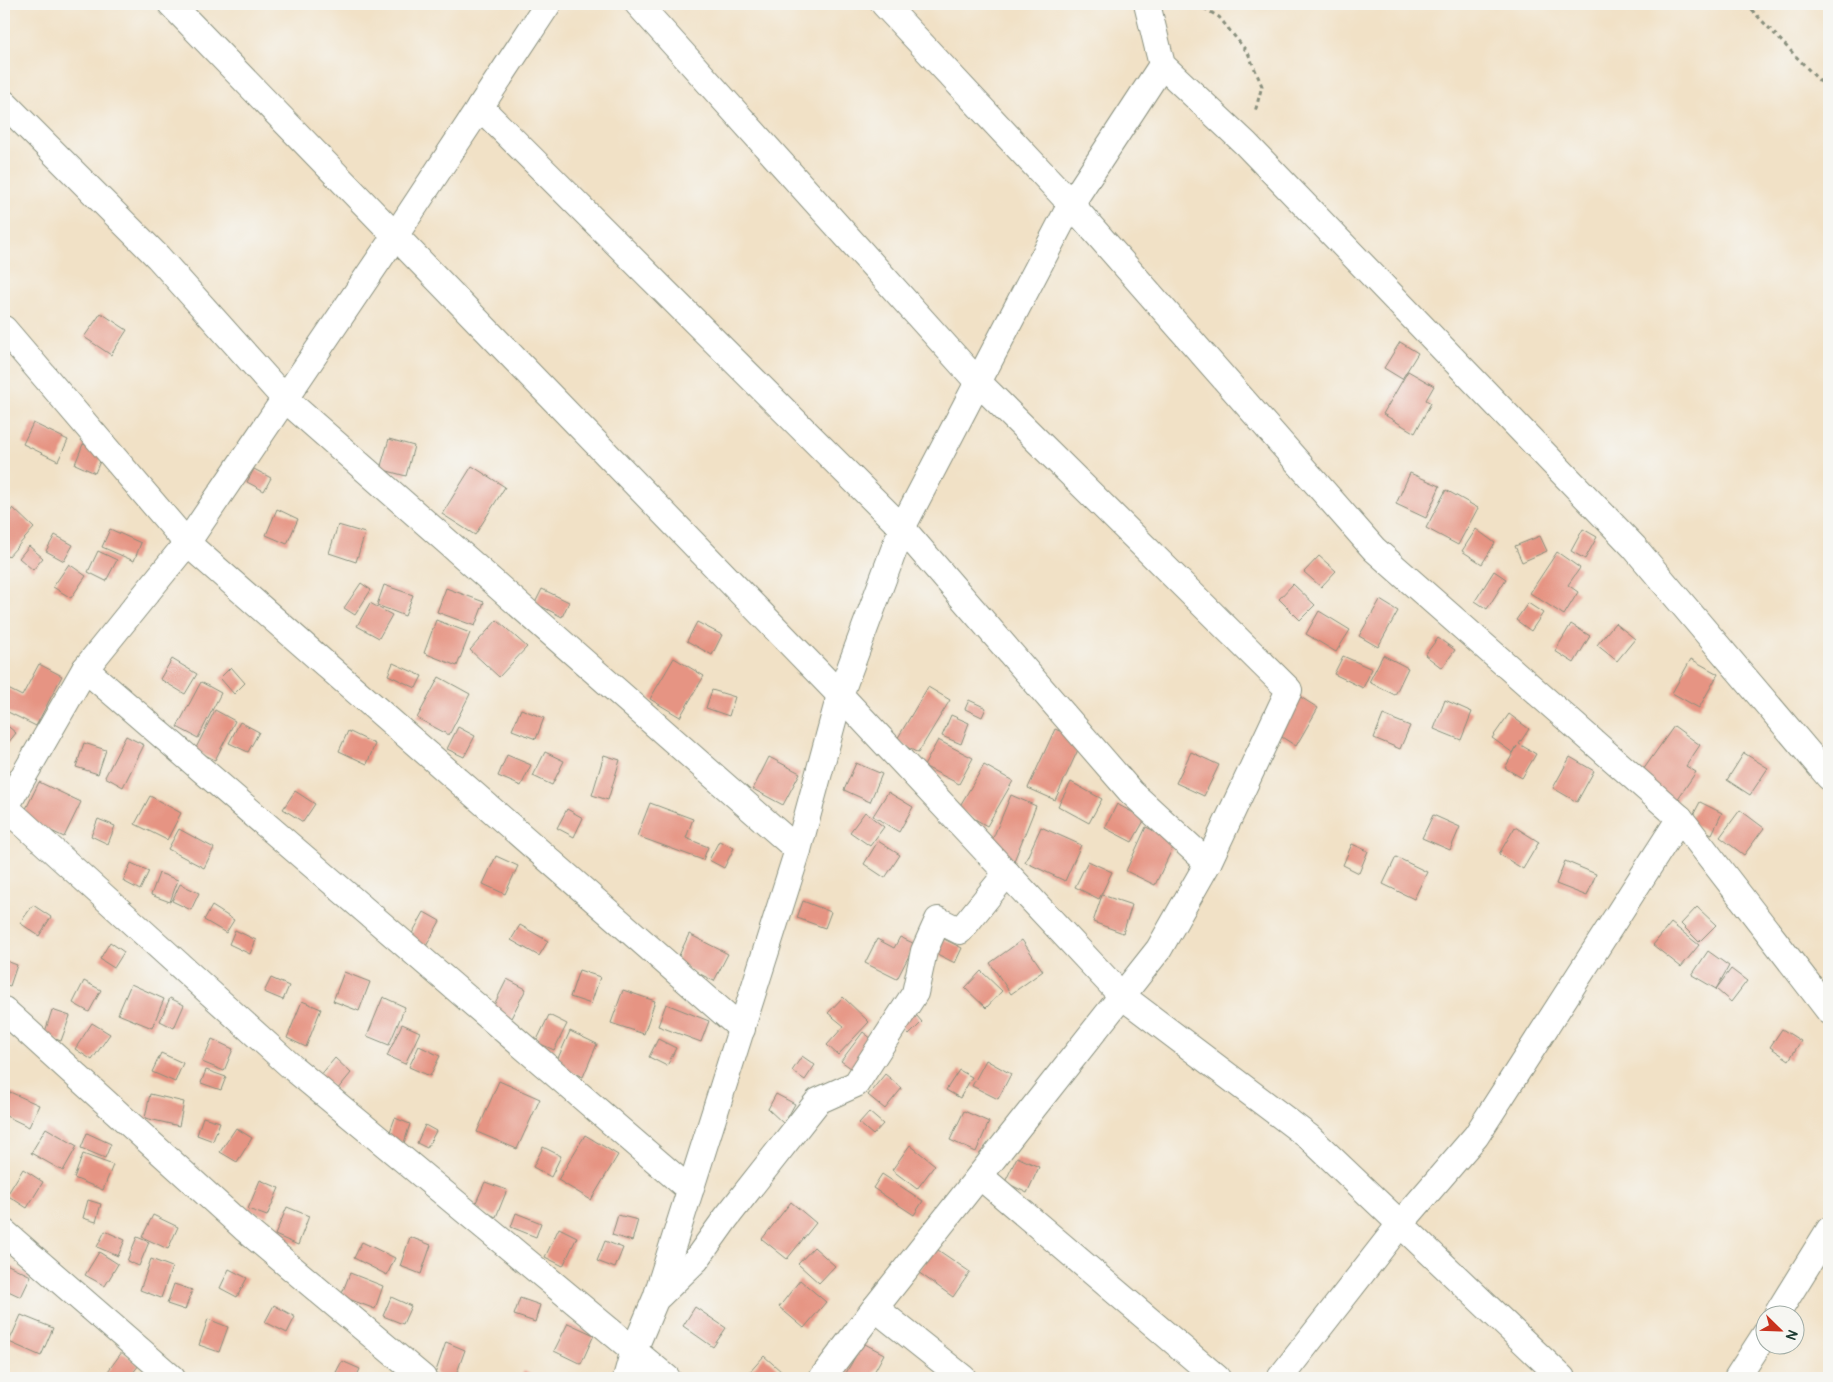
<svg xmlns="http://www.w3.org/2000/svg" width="1833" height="1382" viewBox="0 0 1833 1382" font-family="Pangolin,sans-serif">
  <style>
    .building { fill: #e69483 }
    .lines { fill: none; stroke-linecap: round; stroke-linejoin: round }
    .minor-casing { stroke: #888f7d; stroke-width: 28 }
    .path { stroke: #888f7d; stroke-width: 3; stroke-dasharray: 4 4; stroke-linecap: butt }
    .minor { stroke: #fff; stroke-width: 26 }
  </style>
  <rect width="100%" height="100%" fill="#f6f6f2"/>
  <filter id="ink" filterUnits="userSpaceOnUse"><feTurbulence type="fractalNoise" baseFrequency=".02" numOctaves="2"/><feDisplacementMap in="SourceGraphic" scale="10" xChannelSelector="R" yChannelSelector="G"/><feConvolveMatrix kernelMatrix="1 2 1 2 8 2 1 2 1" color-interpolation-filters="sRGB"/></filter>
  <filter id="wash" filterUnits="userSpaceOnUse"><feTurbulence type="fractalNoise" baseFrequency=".0096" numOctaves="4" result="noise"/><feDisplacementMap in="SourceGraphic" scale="20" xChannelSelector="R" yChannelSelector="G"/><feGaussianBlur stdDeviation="1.12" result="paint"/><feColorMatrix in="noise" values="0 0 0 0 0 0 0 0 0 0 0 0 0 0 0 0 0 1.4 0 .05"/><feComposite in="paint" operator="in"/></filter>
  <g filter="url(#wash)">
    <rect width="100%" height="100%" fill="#f1e1c6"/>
    <g id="blocks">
      <g class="building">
        <path d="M101 313 127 330 111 355 84 337Z"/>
        <path d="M1400 342 1418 353 1402 379 1384 368Z"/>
        <path d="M1408 371 1434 386 1426 400 1431 403 1415 433 1383 414Z"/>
        <path d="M33 423 68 440 58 461 23 444Z"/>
        <path d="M389 439 414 446 406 476 380 469Z"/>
        <path d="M83 444 104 452 95 473 75 464Z"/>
        <path d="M472 466 505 487 475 535 442 514Z"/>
        <path d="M254 469 271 478 264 491 247 482Z"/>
        <path d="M1410 473 1440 486 1426 518 1396 504Z"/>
        <path d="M1446 490 1478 508 1458 545 1426 528Z"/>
        <path d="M13 508 34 528 8 557 4 553V519Z"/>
        <path d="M277 509 298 519 287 544 266 535Z"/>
        <path d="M338 525 365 533 356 562 329 553Z"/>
        <path d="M110 529 141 543 134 561 102 547Z"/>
        <path d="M1476 529 1495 543 1482 564 1462 551Z"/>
        <path d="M1583 529 1597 537 1585 559 1571 551Z"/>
        <path d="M55 535 73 545 64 561 46 551Z"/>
        <path d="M1540 536 1547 551 1522 562 1515 546Z"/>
        <path d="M29 546 43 558 33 570 19 558Z"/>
        <path d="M98 551 117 560 106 581 88 572Z"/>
        <path d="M1557 552 1580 568 1568 585 1578 592 1564 615 1530 593Z"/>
        <path d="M1319 556 1336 571 1321 587 1304 572Z"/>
        <path d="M69 564 86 576 71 598 53 587Z"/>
        <path d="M1494 571 1506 579 1487 609 1475 601Z"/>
        <path d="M361 583 371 590 355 615 344 608Z"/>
        <path d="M1293 584 1315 605 1300 620 1279 599Z"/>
        <path d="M384 585 413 595 405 616 377 605Z"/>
        <path d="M446 588 484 602 475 626 437 612Z"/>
        <path d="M542 589 569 602 562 617 535 603Z"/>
        <path d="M1380 600 1398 611 1378 647 1359 636Z"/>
        <path d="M370 603 392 615 379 638 357 626Z"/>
        <path d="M1528 603 1543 613 1531 631 1516 620Z"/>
        <path d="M1319 611 1350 630 1336 652 1306 634Z"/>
        <path d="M436 620 470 633 457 666 424 653Z"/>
        <path d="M497 620 527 647 499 677 470 650Z"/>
        <path d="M697 622 722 635 712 655 687 641Z"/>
        <path d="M1615 623 1635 639 1617 661 1597 645Z"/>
        <path d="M1571 624 1590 636 1574 663 1555 651Z"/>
        <path d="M1438 638 1455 650 1442 668 1425 655Z"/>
        <path d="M1383 655 1408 668 1395 695 1369 682Z"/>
        <path d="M1343 656 1372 669 1363 688 1334 674Z"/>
        <path d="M674 658 704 676 680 717 650 699Z"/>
        <path d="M172 659 197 674 185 694 160 679Z"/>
        <path d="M1691 659 1718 674 1699 708 1672 693Z"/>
        <path d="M393 663 422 676 416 688 388 675Z"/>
        <path d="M39 664 62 676 36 726 4 710V687L22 696Z"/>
        <path d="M231 667 245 683 234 694 220 678Z"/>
        <path d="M439 677 470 694 449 735 417 718Z"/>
        <path d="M201 682 221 693 198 738 177 727Z"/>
        <path d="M928 687 950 700 918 753 896 741Z"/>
        <path d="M712 690 735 697 729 716 706 708Z"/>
        <path d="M1299 696 1318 708 1296 746 1277 734Z"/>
        <path d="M969 700 986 708 982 717 965 709Z"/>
        <path d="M1445 700 1472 712 1461 740 1434 729Z"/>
        <path d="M521 709 544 718 536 739 512 730Z"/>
        <path d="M215 710 235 721 215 760 195 750Z"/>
        <path d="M1509 714 1529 729 1519 744 1536 754 1522 778 1505 768 1517 746 1513 753 1492 738Z"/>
        <path d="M951 715 969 723 961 744 942 736Z"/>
        <path d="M1383 715 1410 726 1400 749 1374 738Z"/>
        <path d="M240 722 259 732 248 752 229 743Z"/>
        <path d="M4 723 16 733 4 748Z"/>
        <path d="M1674 726 1700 745 1686 766 1696 772 1673 806 1636 780Z"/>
        <path d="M458 727 475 736 464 757 447 749Z"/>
        <path d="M1055 729 1082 741 1055 800 1028 788Z"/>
        <path d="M348 731 375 744 367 764 339 751Z"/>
        <path d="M126 736 144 745 123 787 105 777Z"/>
        <path d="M938 740 973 758 959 784 924 766Z"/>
        <path d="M84 743 106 750 98 774 76 767Z"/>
        <path d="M545 752 564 761 552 785 533 776Z"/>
        <path d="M1191 752 1219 765 1204 796 1176 783Z"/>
        <path d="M1744 753 1768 768 1750 795 1727 780Z"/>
        <path d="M507 755 531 765 521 786 498 776Z"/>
        <path d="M604 755 620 760 608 800 592 795Z"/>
        <path d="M769 757 800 773 783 805 753 789Z"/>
        <path d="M1570 757 1594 771 1577 802 1553 788Z"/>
        <path d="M856 763 882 774 870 802 844 790Z"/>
        <path d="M984 765 1013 781 987 826 958 809Z"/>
        <path d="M39 782 81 802 64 837 22 817Z"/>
        <path d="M1071 782 1102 799 1089 823 1058 806Z"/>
        <path d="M295 791 315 804 303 822 283 809Z"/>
        <path d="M888 792 913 807 899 832 873 816Z"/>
        <path d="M1011 795 1036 806 1014 861 988 850Z"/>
        <path d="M150 796 181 813 167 840 135 824Z"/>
        <path d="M1700 802 1722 813 1712 834 1689 823Z"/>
        <path d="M650 803 693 819 686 838 708 847 703 860 637 836Z"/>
        <path d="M1117 804 1145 819 1132 842 1105 828Z"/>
        <path d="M567 809 583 818 574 837 557 828Z"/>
        <path d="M1740 810 1764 828 1744 855 1720 837Z"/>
        <path d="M865 812 884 827 870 846 850 832Z"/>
        <path d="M1433 815 1460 827 1450 850 1422 838Z"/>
        <path d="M98 819 115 826 108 844 91 836Z"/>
        <path d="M1041 827 1081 845 1065 881 1025 862Z"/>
        <path d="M1146 827 1176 841 1155 885 1126 871Z"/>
        <path d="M1515 827 1539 842 1523 869 1499 854Z"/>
        <path d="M179 829 214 848 204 868 168 849Z"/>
        <path d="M719 841 734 848 724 868 709 860Z"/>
        <path d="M878 841 900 855 885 878 864 864Z"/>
        <path d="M1352 844 1368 851 1359 873 1343 865Z"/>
        <path d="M496 856 518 866 505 894 483 884Z"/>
        <path d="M1396 857 1427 872 1414 899 1383 884Z"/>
        <path d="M1088 861 1112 872 1099 899 1075 887Z"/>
        <path d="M1565 861 1596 874 1587 896 1556 884Z"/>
        <path d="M131 863 149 871 140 890 123 881Z"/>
        <path d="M159 873 178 880 170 902 151 895Z"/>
        <path d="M180 884 199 893 191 910 172 901Z"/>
        <path d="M1102 895 1132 905 1123 933 1093 922Z"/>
        <path d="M803 901 831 912 825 928 797 918Z"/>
        <path d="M33 905 51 917 39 936 20 923Z"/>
        <path d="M212 906 234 920 226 933 204 920Z"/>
        <path d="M1697 907 1716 925 1699 942 1681 924Z"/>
        <path d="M424 912 440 921 425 948 409 939Z"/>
        <path d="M1671 923 1699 945 1681 967 1653 945Z"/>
        <path d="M520 925 548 941 539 956 511 940Z"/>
        <path d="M235 930 256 940 250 954 229 944Z"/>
        <path d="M689 934 728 954 714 981 676 962Z"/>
        <path d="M938 936 962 948 955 963 931 951Z"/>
        <path d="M900 937 915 944 897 979 865 963 877 939 894 948Z"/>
        <path d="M1022 940 1043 971 1011 994 990 963Z"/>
        <path d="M110 942 124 952 114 968 100 959Z"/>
        <path d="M1708 951 1729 966 1716 989 1731 969 1747 981 1731 1002 1716 989 1692 975Z"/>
        <path d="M4 960 17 965 10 986 4 984Z"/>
        <path d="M579 970 600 977 591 1004 570 997Z"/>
        <path d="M981 971 1002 991 986 1008 965 988Z"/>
        <path d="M344 972 370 982 359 1011 333 1001Z"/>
        <path d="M271 978 289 986 283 1000 264 992Z"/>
        <path d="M507 979 526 989 509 1022 490 1013Z"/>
        <path d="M84 981 101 990 89 1012 73 1003Z"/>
        <path d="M131 984 164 999 152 1028 118 1014Z"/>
        <path d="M623 990 655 1001 644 1034 611 1023Z"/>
        <path d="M383 997 405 1007 389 1045 367 1036Z"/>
        <path d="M843 997 869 1022 838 1055 827 1045 844 1026 828 1013Z"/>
        <path d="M170 998 184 1005 174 1028 160 1021Z"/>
        <path d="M302 1001 321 1009 306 1047 287 1038Z"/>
        <path d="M666 1004 709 1021 701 1042 658 1026Z"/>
        <path d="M911 1009 922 1022 909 1035 897 1022Z"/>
        <path d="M52 1010 70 1016 61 1041 44 1035Z"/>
        <path d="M549 1015 567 1024 554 1050 536 1042Z"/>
        <path d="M92 1023 110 1034 92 1060 75 1049Z"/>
        <path d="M402 1024 420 1032 405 1064 387 1056Z"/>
        <path d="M1782 1029 1801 1041 1789 1060 1770 1047Z"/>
        <path d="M570 1031 597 1044 583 1077 555 1065Z"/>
        <path d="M863 1032 877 1043 855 1071 841 1061Z"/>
        <path d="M212 1039 233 1049 224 1071 202 1062Z"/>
        <path d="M658 1039 676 1048 667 1066 649 1057Z"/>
        <path d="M419 1046 440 1056 430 1076 409 1067Z"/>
        <path d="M161 1053 183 1063 175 1082 152 1072Z"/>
        <path d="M802 1056 815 1065 805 1080 792 1071Z"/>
        <path d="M335 1058 351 1073 337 1090 320 1076Z"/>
        <path d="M986 1060 1011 1074 998 1099 972 1086Z"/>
        <path d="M206 1070 226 1077 221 1090 201 1083Z"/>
        <path d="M959 1070 972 1077 960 1098 946 1090Z"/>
        <path d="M885 1074 902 1088 885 1109 868 1095Z"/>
        <path d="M499 1081 540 1099 517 1149 477 1132Z"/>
        <path d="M10 1092 39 1105 29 1127 4 1115V1106Z"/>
        <path d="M150 1094 184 1102 179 1126 145 1118Z"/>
        <path d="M776 1094 795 1104 784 1124 768 1109Z"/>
        <path d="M964 1111 989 1122 976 1152 950 1140Z"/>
        <path d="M869 1112 883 1124 873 1135 859 1123Z"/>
        <path d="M203 1117 220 1122 213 1141 197 1135Z"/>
        <path d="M395 1118 410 1124 404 1143 388 1137Z"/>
        <path d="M425 1125 436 1131 427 1148 417 1143Z"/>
        <path d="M46 1128 77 1146 63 1171 31 1153Z"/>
        <path d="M236 1128 252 1138 237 1162 220 1152Z"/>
        <path d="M87 1133 111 1144 105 1158 81 1148Z"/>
        <path d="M585 1135 618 1155 591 1200 558 1180Z"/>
        <path d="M910 1145 935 1165 917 1189 892 1170Z"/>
        <path d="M543 1147 561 1156 551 1177 533 1167Z"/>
        <path d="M83 1154 113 1165 103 1190 74 1178Z"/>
        <path d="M1017 1157 1039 1167 1027 1193 1005 1182Z"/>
        <path d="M23 1169 43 1182 27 1208 7 1195Z"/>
        <path d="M882 1174 923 1201 914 1215 873 1188Z"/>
        <path d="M260 1180 279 1188 267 1216 248 1209Z"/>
        <path d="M485 1182 507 1190 496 1217 474 1207Z"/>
        <path d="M88 1200 101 1204 96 1222 83 1218Z"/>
        <path d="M791 1202 816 1223 787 1259 762 1239Z"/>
        <path d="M287 1207 309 1216 298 1245 275 1235Z"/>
        <path d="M516 1213 541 1223 536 1237 511 1227Z"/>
        <path d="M153 1215 178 1227 168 1249 142 1237Z"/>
        <path d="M618 1215 638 1220 632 1241 612 1235Z"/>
        <path d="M559 1228 577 1237 563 1266 545 1257Z"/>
        <path d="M105 1231 125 1240 118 1256 97 1247Z"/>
        <path d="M137 1237 149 1242 139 1266 127 1261Z"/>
        <path d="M410 1237 431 1245 421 1274 400 1266Z"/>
        <path d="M605 1241 623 1248 615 1268 597 1261Z"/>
        <path d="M362 1242 395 1258 387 1275 354 1258Z"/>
        <path d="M814 1247 835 1266 819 1283 798 1264Z"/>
        <path d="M935 1248 970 1272 953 1297 918 1272Z"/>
        <path d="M99 1252 118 1264 105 1286 85 1275Z"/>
        <path d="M151 1259 172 1267 161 1298 140 1290Z"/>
        <path d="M4 1263 31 1276 21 1297 4 1289Z"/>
        <path d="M229 1269 247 1278 237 1297 220 1288Z"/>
        <path d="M350 1273 383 1286 375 1309 341 1296Z"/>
        <path d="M800 1280 826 1302 804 1328 779 1307Z"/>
        <path d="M174 1284 192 1290 185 1310 167 1304Z"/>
        <path d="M391 1297 411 1306 403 1324 383 1316Z"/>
        <path d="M520 1298 540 1305 535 1322 514 1315Z"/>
        <path d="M274 1305 295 1317 287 1333 265 1322Z"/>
        <path d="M695 1307 726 1328 713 1347 683 1326Z"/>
        <path d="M21 1315 53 1328 41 1356 9 1342Z"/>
        <path d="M208 1319 228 1327 219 1352 199 1345Z"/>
        <path d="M568 1323 594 1335 581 1364 554 1351Z"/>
        <path d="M446 1342 465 1350 455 1378H446L435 1374Z"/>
        <path d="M863 1343 884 1354 871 1378H855L846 1373Z"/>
        <path d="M122 1352 139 1365 129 1378H103Z"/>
        <path d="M764 1356 782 1372 777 1378H753L748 1374Z"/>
        <path d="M342 1361 360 1369 356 1378H333Z"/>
        <path d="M524 1371 538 1378H520Z"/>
      </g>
    </g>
  </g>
  <g filter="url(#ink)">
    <use href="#blocks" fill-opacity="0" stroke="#888f7d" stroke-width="1"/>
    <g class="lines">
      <g class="minor-casing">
        <g id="minor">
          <path d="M171 4 840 695 1122 996 1309 1137 1562 1378"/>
          <path d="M638 4 977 381 1289 690 1208 863"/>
          <path d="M884 4 1071 204 1374 549 1680 818 1829 1011"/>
          <path d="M1147 4 1162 65 1246 144 1634 547 1829 777"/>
          <path d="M4 103 158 257 285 399 798 850"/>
          <path d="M480 107 902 528 1131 792 1208 863 1159 949 875 1308 822 1378"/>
          <path d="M4 329 187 543 742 1029"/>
          <path d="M85 669 690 1190"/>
          <path d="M5 807 293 1068 667 1378"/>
          <path d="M4 810 85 669 187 543 395 236 548 4"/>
          <path d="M4 1010 244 1228 423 1378"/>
          <path d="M980 1176 1217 1378"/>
          <path d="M4 1232 172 1378"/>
          <path d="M659 1296 696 1260 726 1218 818 1101 856 1084 915 993 924 951 938 920 960 931 1007 873"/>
          <path d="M875 1308 963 1378"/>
          <path d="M1777 1314 1829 1230"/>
          <path d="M626 1378 634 1350 656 1298 798 850 840 695 902 528 1071 204 1162 65"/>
          <path d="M1280 1378 1401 1223 1476 1136 1680 818"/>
          <path d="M1737 1378 1766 1333"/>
        </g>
      </g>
      <g class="path">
        <path d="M1197 4 1219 17 1248 53 1262 86 1255 112"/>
        <path d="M1746 4 1829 91"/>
      </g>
      <use href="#minor" class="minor"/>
    </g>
  </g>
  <rect width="1833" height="1382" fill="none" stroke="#f6f6f2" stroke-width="20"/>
  <g transform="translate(1780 1330) rotate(113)"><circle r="24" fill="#f6f6f2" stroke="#a0aca6"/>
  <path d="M0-4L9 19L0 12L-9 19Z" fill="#c8321e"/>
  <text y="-8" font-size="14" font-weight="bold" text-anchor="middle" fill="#1f3d34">N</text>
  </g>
</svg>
